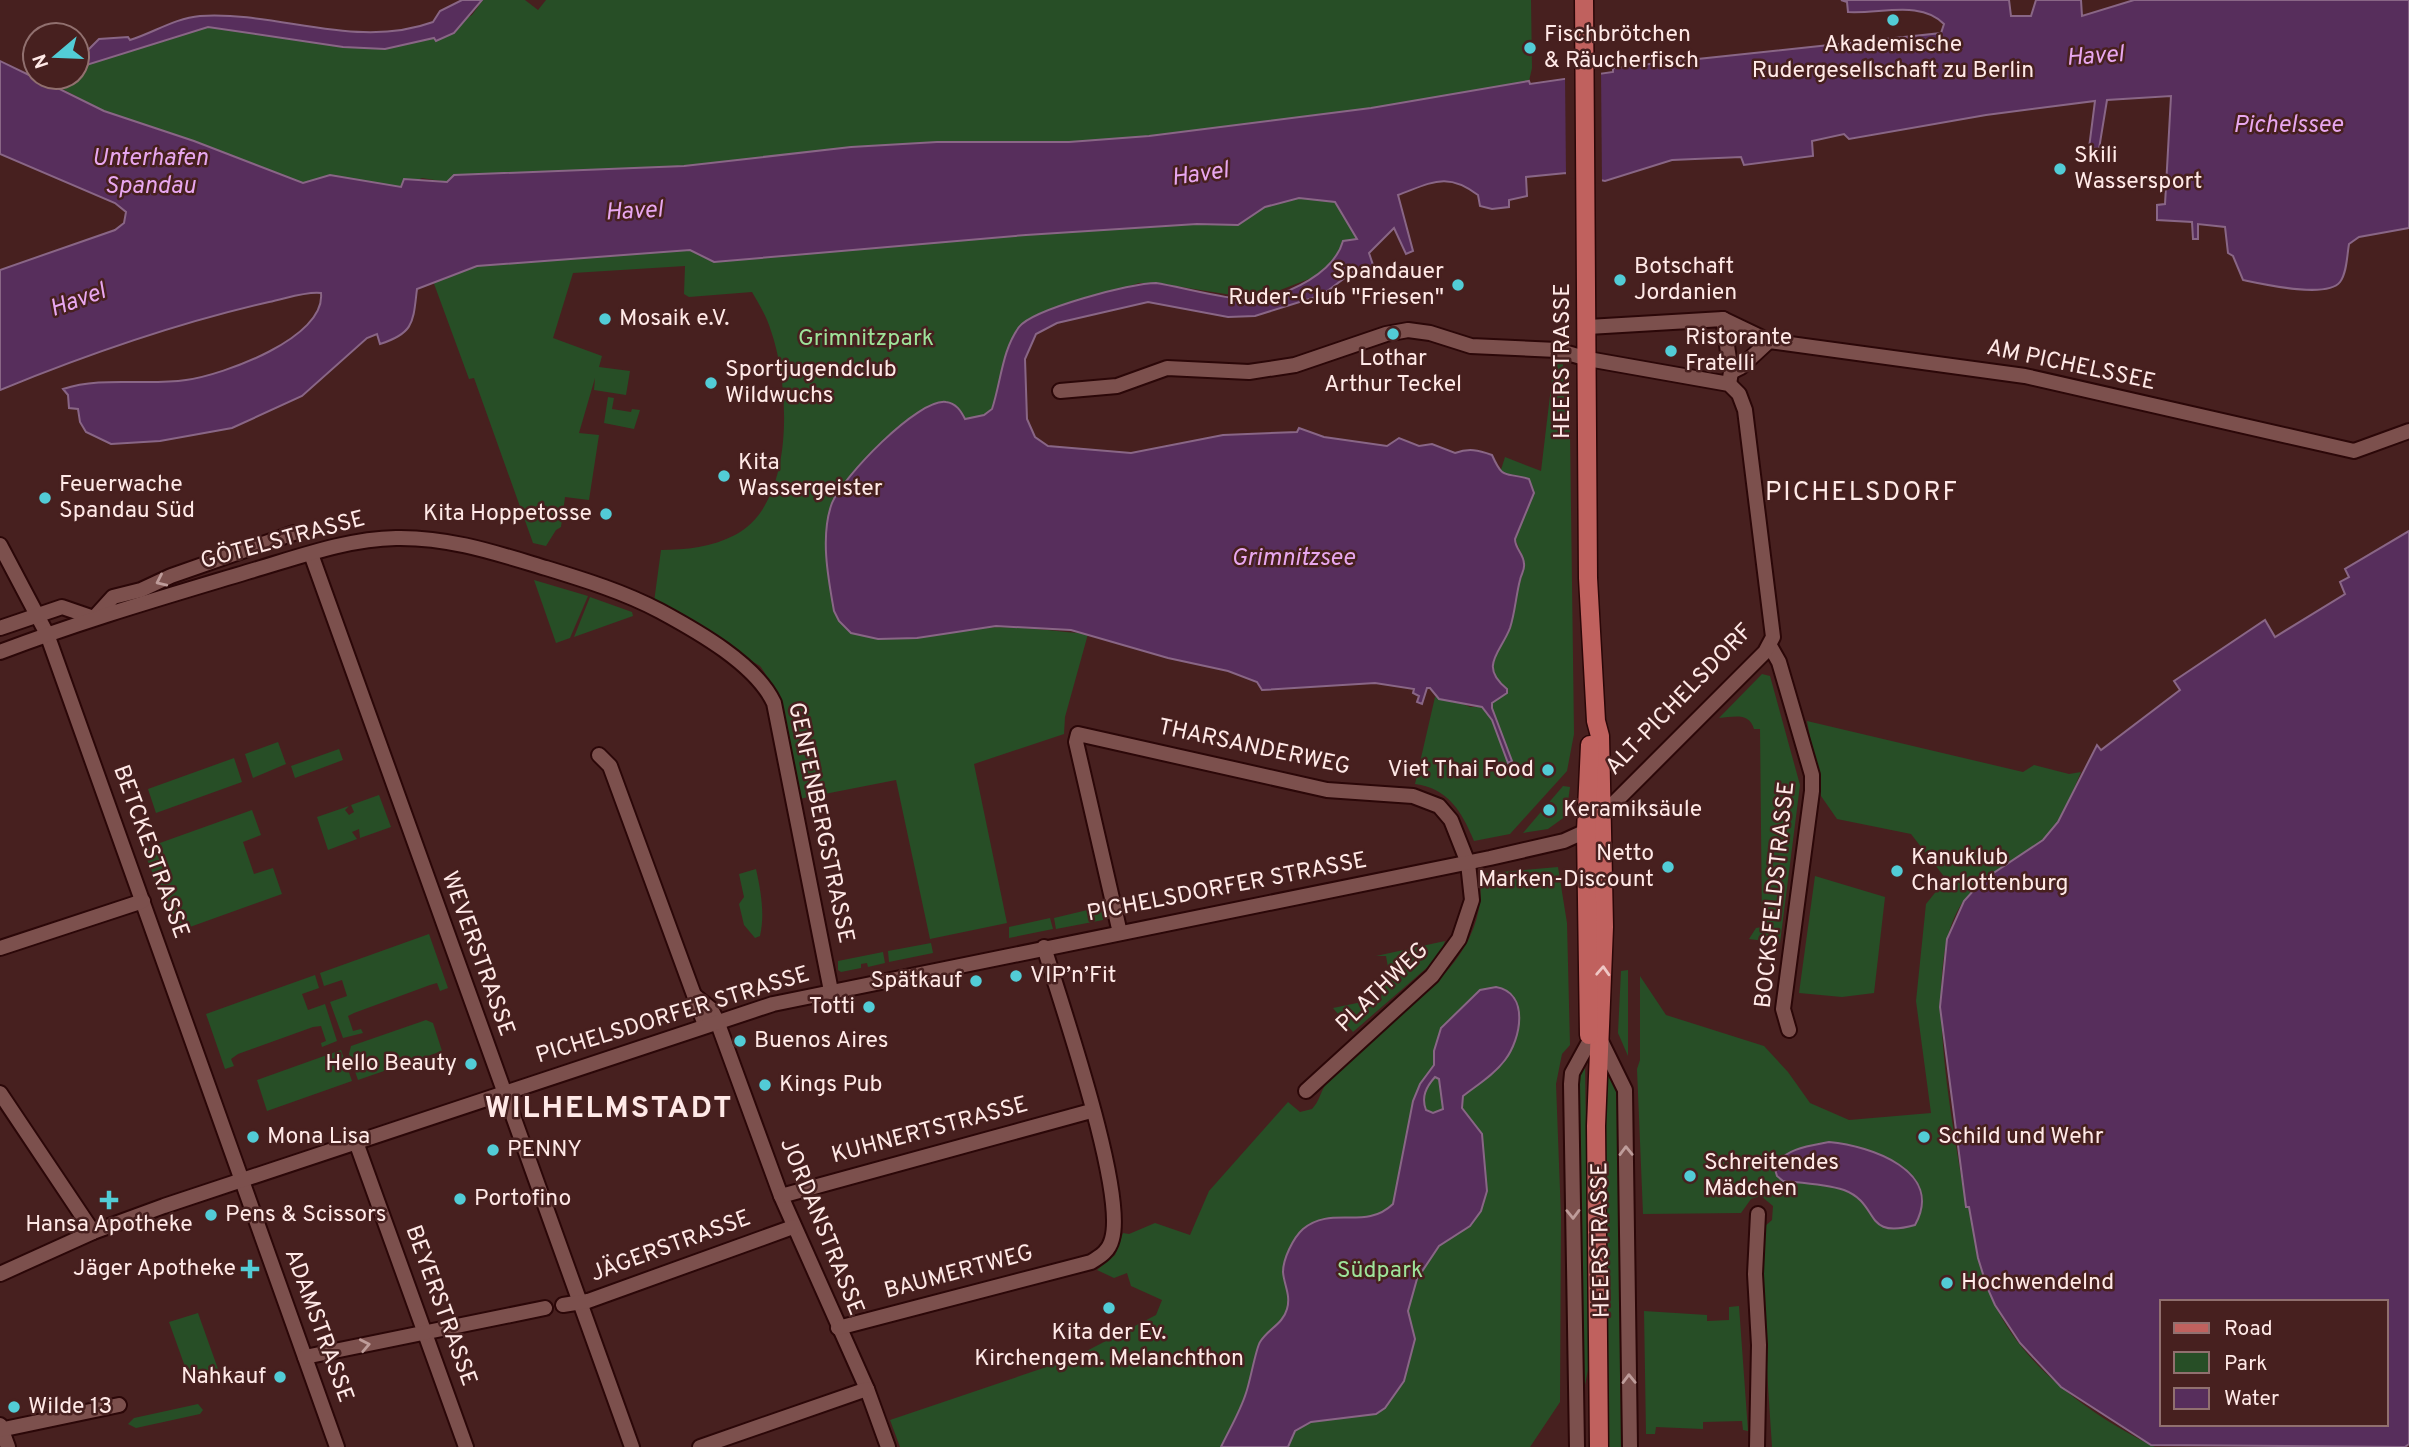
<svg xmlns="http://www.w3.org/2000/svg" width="2409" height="1447" viewBox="0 0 2409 1447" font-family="Overpass,sans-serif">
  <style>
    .green { fill: #274e26 }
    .water { fill: #572e5c; stroke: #896686; stroke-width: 2; fill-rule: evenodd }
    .pier { fill: #47201f }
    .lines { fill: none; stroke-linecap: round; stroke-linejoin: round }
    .minor-casing { stroke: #2b0708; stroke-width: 18 }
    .major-casing { stroke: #2b0708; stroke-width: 21 }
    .minor { stroke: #7c504d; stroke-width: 14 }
    .major { stroke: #c0615e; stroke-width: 18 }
    .oneway { stroke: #be9c9a }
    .oneway2 { stroke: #efc7c5 }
    .poi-dot { fill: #52ccd6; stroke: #47201f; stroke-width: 2.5 }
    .labels { text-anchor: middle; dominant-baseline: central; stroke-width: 5; stroke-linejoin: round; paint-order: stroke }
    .poi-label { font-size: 23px; fill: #ffe9e7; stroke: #47201f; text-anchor: start }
    .park-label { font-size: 23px; fill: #9ee39a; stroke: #47201f }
    .street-label { font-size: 23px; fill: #ffe9e7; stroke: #47201f }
    .water-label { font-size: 24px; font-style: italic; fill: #e8a7ef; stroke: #47201f }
    .quarter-label { font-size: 26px; letter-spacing: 2px; fill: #ffe9e7; stroke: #47201f }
    .district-label { font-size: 30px; font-weight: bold; letter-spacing: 2px; fill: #ffe9e7; stroke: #47201f }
  </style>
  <rect width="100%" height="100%" fill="#47201f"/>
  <g class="green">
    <path d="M483 0H525L538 10 546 0H1531L1532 68 1529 81 1371 108 1149 136 1069 142H937L851 147 684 166 454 175 447 182 422 178 402 187 387 186 330 175 303 183 194 141 104 111 40 77H77V68L208 27 385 49 434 38 472 15Z"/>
    <path d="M1299 198 1335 202 1357 239 1319 275 1257 299 1156 283H1139L1033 317 992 408 984 415 965 419 962 412 878 448C867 455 863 462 855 472 828 509 826 516 828 562L945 634C1000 621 1034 630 1088 634L1065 717 1064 734 974 764 1007 923 930 939 896 780 799 799C790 754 788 704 760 666L654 602 661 550C686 550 712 547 735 535 796 504 790 385 771 331 767 317 759 304 752 292L689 297 684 294 685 266 573 273 553 338 602 356 599 367 630 371 626 395 594 390 595 378 579 433 599 435 589 500 565 497 561 527 556 530 546 546 533 543 474 378 469 379 433 281 477 266 690 250 714 262 1026 235 1197 224 1238 225 1265 207Z"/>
    <path d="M1554 362 1563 363 1564 404 1570 431 1574 734 1567 771 1510 834 1474 841C1462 812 1448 788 1415 784L1435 697 1452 699 1470 707H1482L1492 720 1508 762 1492 708V704L1507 689C1490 676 1488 657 1504 641L1523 571V557L1515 539 1534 493 1521 477 1500 473 1505 457 1541 471Z"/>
    <path d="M608 397 614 398 612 409 631 412 632 409 640 410 634 429 604 423Z"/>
    <path d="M534 580 588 596 570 638 556 643Z"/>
    <path d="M590 597 632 612 633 616 574 637Z"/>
    <path d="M1762 674 1770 676 1800 785 1780 943 1749 939 1756 928 1762 927 1760 729H1754C1749 712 1734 717 1719 718Z"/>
    <path d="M1807 721 2023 772 2034 765 2069 774 2081 772C2071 795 2062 824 2042 841 2018 862 1987 873 1966 898 1916 958 1955 1132 1966 1206L1969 1207C1975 1239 1979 1272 1994 1303 2025 1369 2092 1416 2155 1447H1772L1760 1264 1764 1227 1772 1220 1773 1206 1761 1196 1751 1199 1741 1213 1643 1214 1637 1069 1640 1060V976L1666 1015 1764 1046 1788 1072 1810 1103 1849 1120 1931 1113 1916 1001 1926 904 1946 879 1911 834 1837 819 1821 796Z"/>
    <path d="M278 742 286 764 253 778 245 754Z"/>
    <path d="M339 749 343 760 295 778 291 766Z"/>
    <path d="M234 758 242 782 156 813 148 789Z"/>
    <path d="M1563 786 1570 787 1566 816 1548 829 1523 833Z"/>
    <path d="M379 795 391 827 360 838 359 829 352 832 357 839 328 850 317 817 349 806 345 810 349 815 354 812 351 805Z"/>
    <path d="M252 810 261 835 243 842 254 874 273 868 282 894 176 932 143 849Z"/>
    <path d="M1558 867 1567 923 1570 1045 1562 1054 1556 1084 1561 1217 1560 1402 1530 1447H900L890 1420 1073 1358 1156 1315 1162 1300 1131 1286 1127 1273 1114 1278 1097 1270 1115 1255 1123 1233 1129 1234 1155 1223 1190 1235 1209 1191 1288 1102 1300 1112 1312 1109C1320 1101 1321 1089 1328 1081 1382 1014 1491 975 1480 874Z"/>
    <path d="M756 869C761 892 765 914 760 936L755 938 744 925 739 904 744 897 739 874Z"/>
    <path d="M1815 876 1885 897 1874 993 1842 997 1799 993Z"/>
    <path d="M1100 907 1104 909 1103 920 1056 929 1054 918Z"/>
    <path d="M1050 918 1053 929 1009 938V927Z"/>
    <path d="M429 934 448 988 440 991 437 983 430 985 354 1013 348 1016 353 1031 361 1029 363 1033 343 1038 330 1002 347 996 342 980 324 986 320 973Z"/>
    <path d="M1445 941 1441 953 1430 965 1353 1032 1333 1008 1381 998 1383 986 1391 984 1386 956H1376Z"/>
    <path d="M931 943 933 953 889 962 888 951Z"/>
    <path d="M883 952 885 963 868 967 867 963 861 964V968L841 972 838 970V961Z"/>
    <path d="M1628 970V1056L1618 1033 1621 971Z"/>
    <path d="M315 975 319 988 302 994 308 1010 325 1004 337 1041 322 1047 321 1043 326 1041 321 1026 313 1027 238 1054 231 1059 234 1066 225 1069 206 1014Z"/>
    <path d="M426 1020 433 1023 442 1051 358 1080 349 1054 351 1046Z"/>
    <path d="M341 1050 352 1081 267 1111 257 1080Z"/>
    <path d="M1585 1063 1589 1365 1582 1400 1576 1079Z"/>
    <path d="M1607 1067 1621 1089 1626 1447H1609L1604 1072Z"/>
    <path d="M1739 1306 1748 1431 1743 1430 1742 1421 1703 1422V1429L1656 1427 1655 1434H1646L1644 1311 1707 1315V1321L1729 1320V1307Z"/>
    <path d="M198 1313 218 1369 188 1375 169 1322Z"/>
    <path d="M198 1404 203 1410 200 1414 136 1428 128 1424 134 1418Z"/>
  </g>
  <g class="water">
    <path d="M462 0H482L454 33 436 41 434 38 385 49 343 47 208 27 77 68V54L86 52 99 39 128 37 130 40C153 33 175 18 200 16 279 11 356 50 433 22L440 11Z"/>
    <path d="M1841 0H2009L2011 16H2031L2036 0H2081L2082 16 2134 0H2409V228L2359 237 2349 244C2347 255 2347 273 2340 282 2327 299 2262 284 2243 280L2233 256 2228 253 2225 227 2198 224V239H2193L2192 222 2157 220V205L2165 204 2171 96 2107 100 2099 149 2089 148 2095 101 1986 115 1849 139 1844 134 1812 141 1813 156 1744 165 1741 157 1672 160 1605 181 1566 173 1526 177 1527 196 1509 200V207L1492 209 1480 206 1478 195C1447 171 1431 183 1398 195L1413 251 1406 254 1394 228 1369 253 1374 268 1360 274 1354 271 1322 295 1255 316 1228 317 1148 302 1057 323 1036 334 1025 359 1027 419 1035 437 1048 446 1131 453 1223 435 1297 432 1299 428 1324 437 1387 446 1399 438 1419 446 1432 444 1455 453C1469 448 1478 450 1492 455 1504 482 1505 471 1529 479L1534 493 1515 539C1515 549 1524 554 1524 564 1525 570 1521 574 1520 580 1516 595 1515 613 1510 628 1501 652 1478 666 1507 689V693L1492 703V708L1512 761 1508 763 1492 720 1482 707 1439 699 1430 688H1427L1422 704 1417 702 1419 696 1413 693 1414 689 1375 683 1262 690 1257 682 1228 671 1168 658 1071 630 996 626 917 638 878 639 851 633 839 621 834 611C828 578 820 535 832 503 842 478 918 398 946 402 956 403 961 411 965 419L984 415 992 409C1001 382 1002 350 1019 327 1033 309 1131 283 1156 283 1182 287 1234 302 1258 299 1290 294 1334 273 1343 241L1357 239 1335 202 1299 198 1265 207 1238 225 1197 224 1026 235 714 262 690 250 477 266 417 289C413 321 415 333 380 344L377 334 367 338 302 396 232 428 160 441 111 444 86 432 80 422 78 409 69 408 68 395 63 389C102 376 145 386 186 380 223 375 326 338 321 293 306 291 285 299 269 302 177 323 88 354 0 390V270L115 230 124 223 126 212 115 203 0 154V61L31 76 35 72V77L104 111 194 141 303 183 330 175 401 187 404 179 447 182 454 175 684 166 851 147 937 142H1069L1149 136 1371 108 1529 81 1530 84 1613 72V68L1941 33 1944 24C1921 0 1881 14 1848 12L1847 2Z"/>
    <path d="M2409 531V1444L2405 1447 2151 1445 2061 1387 2020 1343 1995 1305 1987 1287 1978 1258 1969 1207H1966L1940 1007 1947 939 1964 901 1983 880 2043 840 2058 822 2097 745 2101 750 2180 690 2174 681 2265 620 2275 637 2345 594 2340 582 2349 577 2345 569ZM2162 1302H2386V1424H2162Z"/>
    <path d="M1496 987C1530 993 1521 1039 1505 1060 1494 1075 1477 1085 1463 1096L1462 1108 1482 1134 1487 1191 1481 1211 1470 1226 1439 1246 1417 1279 1408 1311 1415 1339 1404 1381 1385 1408 1376 1414 1311 1422 1295 1431 1288 1447H1221C1229 1430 1240 1412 1246 1393 1250 1382 1256 1348 1260 1342 1268 1329 1283 1324 1287 1309 1291 1295 1284 1285 1283 1272 1283 1259 1293 1238 1303 1229 1332 1205 1365 1231 1393 1204L1413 1101 1420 1084 1434 1065V1051L1441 1028 1480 990ZM1435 1077 1439 1079 1443 1109 1433 1113 1426 1110C1421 1097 1426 1087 1435 1077Z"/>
    <path d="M1829 1142C1871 1146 1945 1171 1915 1225 1862 1240 1881 1204 1844 1190 1825 1184 1803 1183 1783 1181L1777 1176 1774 1166C1787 1148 1808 1146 1829 1142Z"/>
  </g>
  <path class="pier" d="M1601 70 1602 184 1566 177 1565 75Z"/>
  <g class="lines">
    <g class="minor-casing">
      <g id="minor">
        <path d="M1723 319 1731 372 1729 384"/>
        <path d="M1588 327 1723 319 1769 341 2025 376 2354 451 2409 431"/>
        <path d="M1731 372 1741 367 1769 341"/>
        <path d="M0 545 47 634 337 1447"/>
        <path d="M311 554 632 1447"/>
        <path d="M94 618 113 597 141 590 171 576 294 533"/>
        <path d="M0 628 62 607 94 618"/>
        <path d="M1770 646 1779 662 1812 775V791L1783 1009 1789 1030"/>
        <path d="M0 652C81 621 164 597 247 572 296 558 345 539 396 538 449 537 496 553 546 568 585 580 624 592 660 611 697 631 756 664 774 703L831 991"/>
        <path d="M599 755 610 766 705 1025"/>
        <path d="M1120 933 1076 742 1078 734 1327 790 1413 796 1439 806 1451 820 1468 863 1472 900 1459 939 1432 976 1306 1091"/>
        <path d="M0 948 143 901"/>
        <path d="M695 996 711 1009 717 1021 781 1196 867 1389 888 1447"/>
        <path d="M1600 1039 1625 1090 1630 1447"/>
        <path d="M0 1093 93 1232"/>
        <path d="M356 1142 466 1447"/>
        <path d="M781 1196 1091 1111"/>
        <path d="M0 1274 93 1232 164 1206 773 1004 1490 858 1564 841 1586 831 1765 652 1773 637 1745 410 1739 394 1729 384 1588 359 1557 350 1471 346 1430 333 1408 330 1386 334 1295 365 1249 372 1167 368 1117 386 1060 391"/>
        <path d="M563 1305 588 1301 793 1227"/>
        <path d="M838 1328 1091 1262C1101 1256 1109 1251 1112 1239 1126 1190 1061 1004 1044 947"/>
        <path d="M305 1357 545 1308"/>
        <path d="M0 1425 8 1447"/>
        <path d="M0 1430 119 1405"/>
        <path d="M700 1447 867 1389"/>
        <path d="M1577 1447 1571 1084 1572 1073 1589 1042"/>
        <path d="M1757 1447 1759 1345 1755 1274 1758 1214"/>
      </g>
    </g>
    <g class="major-casing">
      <g id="major">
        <path d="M1584 0 1588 578 1596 721 1600 736 1604 927 1596 1126 1599 1447"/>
        <path d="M1589 1035 1586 831 1590 745"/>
      </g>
    </g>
    <use href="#minor" class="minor"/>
    <use href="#major" class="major"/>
  </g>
  <defs><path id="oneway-chevron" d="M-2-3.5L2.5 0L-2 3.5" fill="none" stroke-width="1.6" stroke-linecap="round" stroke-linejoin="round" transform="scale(1.75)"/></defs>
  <g class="oneway">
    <use href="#oneway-chevron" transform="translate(161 581) rotate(155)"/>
    <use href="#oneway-chevron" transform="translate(1626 1151) rotate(-91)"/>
    <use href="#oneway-chevron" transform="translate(1573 1214) rotate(89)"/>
    <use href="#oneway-chevron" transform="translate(365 1345) rotate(-11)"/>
    <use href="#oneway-chevron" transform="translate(1629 1379) rotate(-91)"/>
  </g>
  <use class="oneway2" href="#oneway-chevron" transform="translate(1603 971) rotate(-87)"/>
  <g class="poi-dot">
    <circle cx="1893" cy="20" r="7"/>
    <circle cx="1530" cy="48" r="7"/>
    <circle cx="2060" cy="169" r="7"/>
    <circle cx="1620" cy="280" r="7"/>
    <circle cx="1458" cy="285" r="7"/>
    <circle cx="605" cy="319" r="7"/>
    <circle cx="1393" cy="334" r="7"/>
    <circle cx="1671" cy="351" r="7"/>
    <circle cx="711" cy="383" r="7"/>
    <circle cx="724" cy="476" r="7"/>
    <circle cx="45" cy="498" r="7"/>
    <circle cx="606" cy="514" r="7"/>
    <circle cx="1548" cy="770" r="7"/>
    <circle cx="1549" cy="810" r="7"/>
    <circle cx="1668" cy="867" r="7"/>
    <circle cx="1897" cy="871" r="7"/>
    <circle cx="1016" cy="976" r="7"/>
    <circle cx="976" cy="981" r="7"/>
    <circle cx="869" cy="1007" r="7"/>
    <circle cx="740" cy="1041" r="7"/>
    <circle cx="471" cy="1064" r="7"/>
    <circle cx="765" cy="1085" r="7"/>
    <circle cx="253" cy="1137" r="7"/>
    <circle cx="1924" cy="1137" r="7"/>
    <circle cx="493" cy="1150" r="7"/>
    <circle cx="1690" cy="1176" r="7"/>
    <circle cx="460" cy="1199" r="7"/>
    <path d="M105.5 1189.5h7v7h7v7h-7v7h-7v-7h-7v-7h7z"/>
    <circle cx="211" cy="1215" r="7"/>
    <path d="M246.5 1258.5h7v7h7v7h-7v7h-7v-7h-7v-7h7z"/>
    <circle cx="1947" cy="1283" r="7"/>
    <circle cx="1109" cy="1308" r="7"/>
    <circle cx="280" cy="1377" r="7"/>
    <circle cx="14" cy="1407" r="7"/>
  </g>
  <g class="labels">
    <g class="poi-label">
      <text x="1544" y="35">Fischbrötchen<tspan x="1544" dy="26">&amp; Räucherfisch</tspan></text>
      <text x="1893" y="45" text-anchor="middle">Akademische<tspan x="1893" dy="26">Rudergesellschaft zu Berlin</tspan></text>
      <text x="2074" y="156">Skili<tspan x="2074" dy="26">Wassersport</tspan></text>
      <text x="1634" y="267">Botschaft<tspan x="1634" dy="26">Jordanien</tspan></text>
      <text x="1444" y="272" text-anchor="end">Spandauer<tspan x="1444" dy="26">Ruder-Club "Friesen"</tspan></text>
      <text x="619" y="319">Mosaik e.V.</text>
      <text x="1685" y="338">Ristorante<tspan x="1685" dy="26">Fratelli</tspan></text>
      <text x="1393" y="359" text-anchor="middle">Lothar<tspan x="1393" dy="26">Arthur Teckel</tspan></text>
      <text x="725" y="370">Sportjugendclub<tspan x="725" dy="26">Wildwuchs</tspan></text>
      <text x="738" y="463">Kita<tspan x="738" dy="26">Wassergeister</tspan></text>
      <text x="59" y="485">Feuerwache<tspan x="59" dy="26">Spandau Süd</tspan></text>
      <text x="592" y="514" text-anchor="end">Kita Hoppetosse</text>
      <text x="1534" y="770" text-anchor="end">Viet Thai Food</text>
      <text x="1563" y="810">Keramiksäule</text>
      <text x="1654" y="854" text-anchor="end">Netto<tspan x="1654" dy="26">Marken-Discount</tspan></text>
      <text x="1911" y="858">Kanuklub<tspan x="1911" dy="26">Charlottenburg</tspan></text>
      <text x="1030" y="976">VIP’n’Fit</text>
      <text x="962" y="981" text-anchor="end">Spätkauf</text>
      <text x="855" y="1007" text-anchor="end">Totti</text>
      <text x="754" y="1041">Buenos Aires</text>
      <text x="457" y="1064" text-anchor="end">Hello Beauty</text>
      <text x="779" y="1085">Kings Pub</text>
      <text x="267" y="1137">Mona Lisa</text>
      <text x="1938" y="1137">Schild und Wehr</text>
      <text x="507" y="1150">PENNY</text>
      <text x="1704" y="1163">Schreitendes<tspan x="1704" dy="26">Mädchen</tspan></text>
      <text x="474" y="1199">Portofino</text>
      <text x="225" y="1215">Pens &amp; Scissors</text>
      <text x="109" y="1225" text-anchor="middle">Hansa Apotheke</text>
      <text x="236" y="1269" text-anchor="end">Jäger Apotheke</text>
      <text x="1961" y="1283">Hochwendelnd</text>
      <text x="1109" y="1333" text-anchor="middle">Kita der Ev.<tspan x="1109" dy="26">Kirchengem. Melanchthon</tspan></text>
      <text x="266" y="1377" text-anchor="end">Nahkauf</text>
      <text x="28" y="1407">Wilde 13</text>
    </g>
    <g class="park-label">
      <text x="866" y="339">Grimnitzpark</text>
      <text x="1380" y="1271">Südpark</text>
    </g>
    <g class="street-label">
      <text transform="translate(1563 361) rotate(-90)">HEERSTRASSE</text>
      <text transform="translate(2071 366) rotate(12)">AM PICHELSSEE</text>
      <text transform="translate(283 541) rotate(-15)">GÖTELSTRASSE</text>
      <text transform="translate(1680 700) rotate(-46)">ALT-PICHELSDORF</text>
      <text transform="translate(1254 748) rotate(12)">THARSANDERWEG</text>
      <text transform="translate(820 823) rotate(78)">GENFENBERGSTRASSE</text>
      <text transform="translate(150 852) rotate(70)">BETCKESTRASSE</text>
      <text transform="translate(1227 888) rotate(-11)">PICHELSDORFER STRASSE</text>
      <text transform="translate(1776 895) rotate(-84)">BOCKSFELDSTRASSE</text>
      <text transform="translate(477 954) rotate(70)">WEVERSTRASSE</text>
      <text transform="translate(1383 988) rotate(-44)">PLATHWEG</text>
      <text transform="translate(673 1016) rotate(-17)">PICHELSDORFER STRASSE</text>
      <text transform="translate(930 1131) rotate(-15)">KUHNERTSTRASSE</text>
      <text transform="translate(821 1227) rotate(68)">JORDANSTRASSE</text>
      <text transform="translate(1602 1240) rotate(-91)">HEERSTRASSE</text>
      <text transform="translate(671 1247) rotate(-20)">JÄGERSTRASSE</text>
      <text transform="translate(959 1273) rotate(-15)">BAUMERTWEG</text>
      <text transform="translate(440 1306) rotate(70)">BEYERSTRASSE</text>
      <text transform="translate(318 1326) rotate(70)">ADAMSTRASSE</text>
    </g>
    <g class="water-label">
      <text transform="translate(2095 57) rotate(-4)">Havel</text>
      <text x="2288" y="126">Pichelssee</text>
      <text x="150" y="159">Unterhafen<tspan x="150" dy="28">Spandau</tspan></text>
      <text transform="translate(1200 175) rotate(-8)">Havel</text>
      <text transform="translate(634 212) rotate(-3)">Havel</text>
      <text transform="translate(78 301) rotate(-20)">Havel</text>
      <text x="1293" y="559">Grimnitzsee</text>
    </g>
    <g class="quarter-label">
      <text x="1862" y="493">PICHELSDORF</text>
    </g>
    <g class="district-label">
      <text x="609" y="1109">WILHELMSTADT</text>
    </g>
  </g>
  <rect x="2160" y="1300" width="228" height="126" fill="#47201f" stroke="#91706f" stroke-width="2"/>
  <rect x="2174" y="1323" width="35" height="10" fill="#c0615e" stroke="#91706f" stroke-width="2"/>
  <text x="2224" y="1335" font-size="21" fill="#ffe9e7">Road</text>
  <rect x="2174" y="1352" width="35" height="21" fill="#274e26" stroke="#91706f" stroke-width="2"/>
  <text x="2224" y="1370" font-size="21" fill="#ffe9e7">Park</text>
  <rect x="2174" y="1388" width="35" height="21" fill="#572e5c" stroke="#91706f" stroke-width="2"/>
  <text x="2224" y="1405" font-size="21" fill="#ffe9e7">Water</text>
  <g transform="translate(56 56) rotate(251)"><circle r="33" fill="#47201f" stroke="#91706f" stroke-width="2"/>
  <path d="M0-5L12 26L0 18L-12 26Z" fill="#52ccd6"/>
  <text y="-10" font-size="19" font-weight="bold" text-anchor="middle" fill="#ffe9e7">N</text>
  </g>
</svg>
